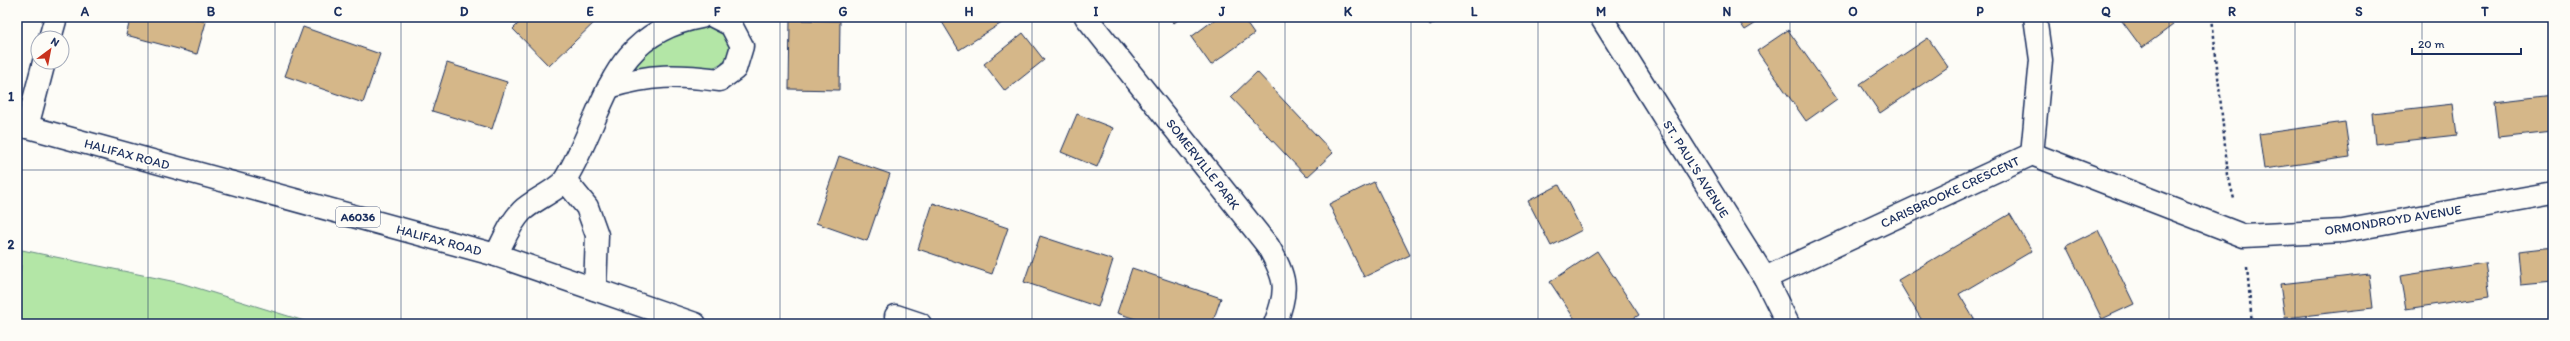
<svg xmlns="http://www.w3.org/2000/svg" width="2570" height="341" viewBox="0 0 2570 341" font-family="Itim,sans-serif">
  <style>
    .green { fill: #b3e6a6; stroke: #678a82 }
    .building { fill: #d5b789; stroke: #1b2f5e }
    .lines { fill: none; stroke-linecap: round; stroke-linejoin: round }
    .minor-casing { stroke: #1b2f5e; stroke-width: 25 }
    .highway-casing { stroke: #1b2f5e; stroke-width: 25 }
    .path { stroke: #1b2f5e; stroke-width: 2.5; stroke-dasharray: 3 3; stroke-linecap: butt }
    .minor { stroke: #fdfcf7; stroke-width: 22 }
    .highway { stroke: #fdfcf7; stroke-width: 22 }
    .grid { fill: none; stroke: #1b2f5e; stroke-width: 1; stroke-opacity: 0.55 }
    .labels { text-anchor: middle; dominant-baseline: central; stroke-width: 3.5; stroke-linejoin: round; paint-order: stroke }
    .shield { fill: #fdfcf7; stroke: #5f6c8c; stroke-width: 1 }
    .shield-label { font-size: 12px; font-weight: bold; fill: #1b2f5e }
    .street-label { font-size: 13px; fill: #1b2f5e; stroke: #fdfcf7 }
    .neatline { fill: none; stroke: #1b2f5e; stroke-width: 1.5 }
    .grid-label { font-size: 13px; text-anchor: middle; font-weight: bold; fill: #1b2f5e }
  </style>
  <rect width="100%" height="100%" fill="#fdfcf7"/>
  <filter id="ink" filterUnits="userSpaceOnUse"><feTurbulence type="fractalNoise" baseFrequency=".025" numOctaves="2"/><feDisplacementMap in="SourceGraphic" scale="8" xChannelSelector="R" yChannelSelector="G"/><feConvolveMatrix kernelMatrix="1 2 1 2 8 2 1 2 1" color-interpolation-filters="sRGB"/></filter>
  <g filter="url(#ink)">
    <g class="green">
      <path d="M706 24 719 27 730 43 729 59 709 70 633 71C640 44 684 32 706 24Z"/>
      <path d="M22 250 181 283 314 324H17Z"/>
    </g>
    <g class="building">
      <path d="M131 17H189L206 22 197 54 126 35Z"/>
      <path d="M525 17H596L598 19 549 66 513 29Z"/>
      <path d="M939 17H1007L1008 19 959 50Z"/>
      <path d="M1169 17H1182L1174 23Z"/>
      <path d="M1218 17H1242L1254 34 1211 65 1191 37Z"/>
      <path d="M1423 17H1443L1430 26Z"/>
      <path d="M1736 17H1766L1745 30Z"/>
      <path d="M2119 17H2167L2173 25 2142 48Z"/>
      <path d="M790 20 840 21 839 90 789 89Z"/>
      <path d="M303 27 380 54 363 103 285 76Z"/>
      <path d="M1788 30 1837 99 1806 121 1757 51Z"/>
      <path d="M1023 33 1044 60 1005 91 984 64Z"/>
      <path d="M1928 38 1948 67 1880 113 1860 84Z"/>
      <path d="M447 63 507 82 492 129 432 111Z"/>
      <path d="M1257 72 1333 153 1307 177 1231 97Z"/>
      <path d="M2553 95V131L2498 137 2494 102Z"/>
      <path d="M2453 104 2457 135 2375 144 2372 113Z"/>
      <path d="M1077 114 1113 128 1097 167 1061 152Z"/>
      <path d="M2345 122 2350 157 2264 169 2259 134Z"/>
      <path d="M839 156 890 174 867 241 816 223Z"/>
      <path d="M1374 182 1410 255 1364 277 1329 204Z"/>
      <path d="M1559 185 1582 230 1551 246 1528 201Z"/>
      <path d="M933 203 1008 228 992 274 918 249Z"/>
      <path d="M2010 214 2032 251 1959 294 1977 324H1924L1898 280Z"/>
      <path d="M2098 230 2134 304 2102 319 2066 246Z"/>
      <path d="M1040 236 1113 260 1098 307 1024 282Z"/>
      <path d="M2553 247V282L2521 285 2518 251Z"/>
      <path d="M1597 251 1639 315 1625 324H1578L1550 282Z"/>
      <path d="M2485 263 2490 296 2406 309 2400 276Z"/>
      <path d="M1132 268 1221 298 1212 324H1151L1117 313Z"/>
      <path d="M2369 274 2373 308 2285 318 2280 284Z"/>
    </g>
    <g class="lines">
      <g class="minor-casing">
        <g id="minor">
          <path d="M1086 17 1268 246C1286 278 1289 289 1275 324"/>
          <path d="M1601 17 1765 278 1788 324"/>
          <path d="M50 38 56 17"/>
          <path d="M609 87C651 74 677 75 720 80L735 69 742 46 731 25 715 17"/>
          <path d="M27 127 44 62"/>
          <path d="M2032 154 2244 236 2343 231 2553 193"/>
          <path d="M565 180 587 207 597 235 595 289"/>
          <path d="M496 255C504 240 510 223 522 211 533 200 559 190 566 178 607 110 607 34 701 17"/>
          <path d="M1765 278 2032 154 2041 60 2035 17"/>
          <path d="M896 316 920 324"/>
        </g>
      </g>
      <g class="highway-casing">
        <path id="highway" d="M17 124 496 255 695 324"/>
      </g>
      <g class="path">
        <path d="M2212 17 2228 175 2234 199"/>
        <path d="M2247 267 2252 324"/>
      </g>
      <use href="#minor" class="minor"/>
      <use href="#highway" class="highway"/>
    </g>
  </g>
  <path class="grid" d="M148 17V324M275 17V324M401 17V324M527 17V324M654 17V324M780 17V324M906 17V324M1032 17V324M1159 17V324M1285 17V324M1411 17V324M1538 17V324M1664 17V324M1790 17V324M1916 17V324M2043 17V324M2169 17V324M2295 17V324M2422 17V324M17 170H2553"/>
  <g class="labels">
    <rect class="shield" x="336" y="207" width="44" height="20" rx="3"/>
    <g class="shield-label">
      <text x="358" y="217">A6036</text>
    </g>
    <g class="street-label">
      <text transform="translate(127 154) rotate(15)">HALIFAX ROAD</text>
      <text transform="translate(1203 164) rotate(52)">SOMERVILLE PARK</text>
      <text transform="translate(1696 169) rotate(58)">ST. PAUL'S AVENUE</text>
      <text transform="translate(1950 192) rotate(-25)">CARISBROOKE CRESCENT</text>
      <text transform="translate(2393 220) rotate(-9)">ORMONDROYD AVENUE</text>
      <text transform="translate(439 240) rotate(15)">HALIFAX ROAD</text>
    </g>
  </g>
  <rect width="2570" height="341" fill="none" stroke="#fdfcf7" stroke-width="44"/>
  <g transform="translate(50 50) rotate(32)"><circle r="19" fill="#fdfcf7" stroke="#a3aaba"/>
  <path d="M0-3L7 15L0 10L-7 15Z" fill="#c8321e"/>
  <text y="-6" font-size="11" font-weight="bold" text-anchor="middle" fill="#1b2f5e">N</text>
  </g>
  <path d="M2412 48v6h109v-6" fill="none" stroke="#1b2f5e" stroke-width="2"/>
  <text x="2418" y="48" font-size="12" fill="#1b2f5e" stroke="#fdfcf7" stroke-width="3" paint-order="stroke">20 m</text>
  <rect x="22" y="22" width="2526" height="297" class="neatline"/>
  <g class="grid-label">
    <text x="85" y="16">A</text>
    <text x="211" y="16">B</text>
    <text x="338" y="16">C</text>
    <text x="464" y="16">D</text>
    <text x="590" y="16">E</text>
    <text x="717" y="16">F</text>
    <text x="843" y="16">G</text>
    <text x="969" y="16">H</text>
    <text x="1096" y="16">I</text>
    <text x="1222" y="16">J</text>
    <text x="1348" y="16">K</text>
    <text x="1474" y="16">L</text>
    <text x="1601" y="16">M</text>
    <text x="1727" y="16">N</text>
    <text x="1853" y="16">O</text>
    <text x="1980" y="16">P</text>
    <text x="2106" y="16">Q</text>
    <text x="2232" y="16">R</text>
    <text x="2359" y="16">S</text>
    <text x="2485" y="16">T</text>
    <text x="11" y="101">1</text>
    <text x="11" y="249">2</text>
  </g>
</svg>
